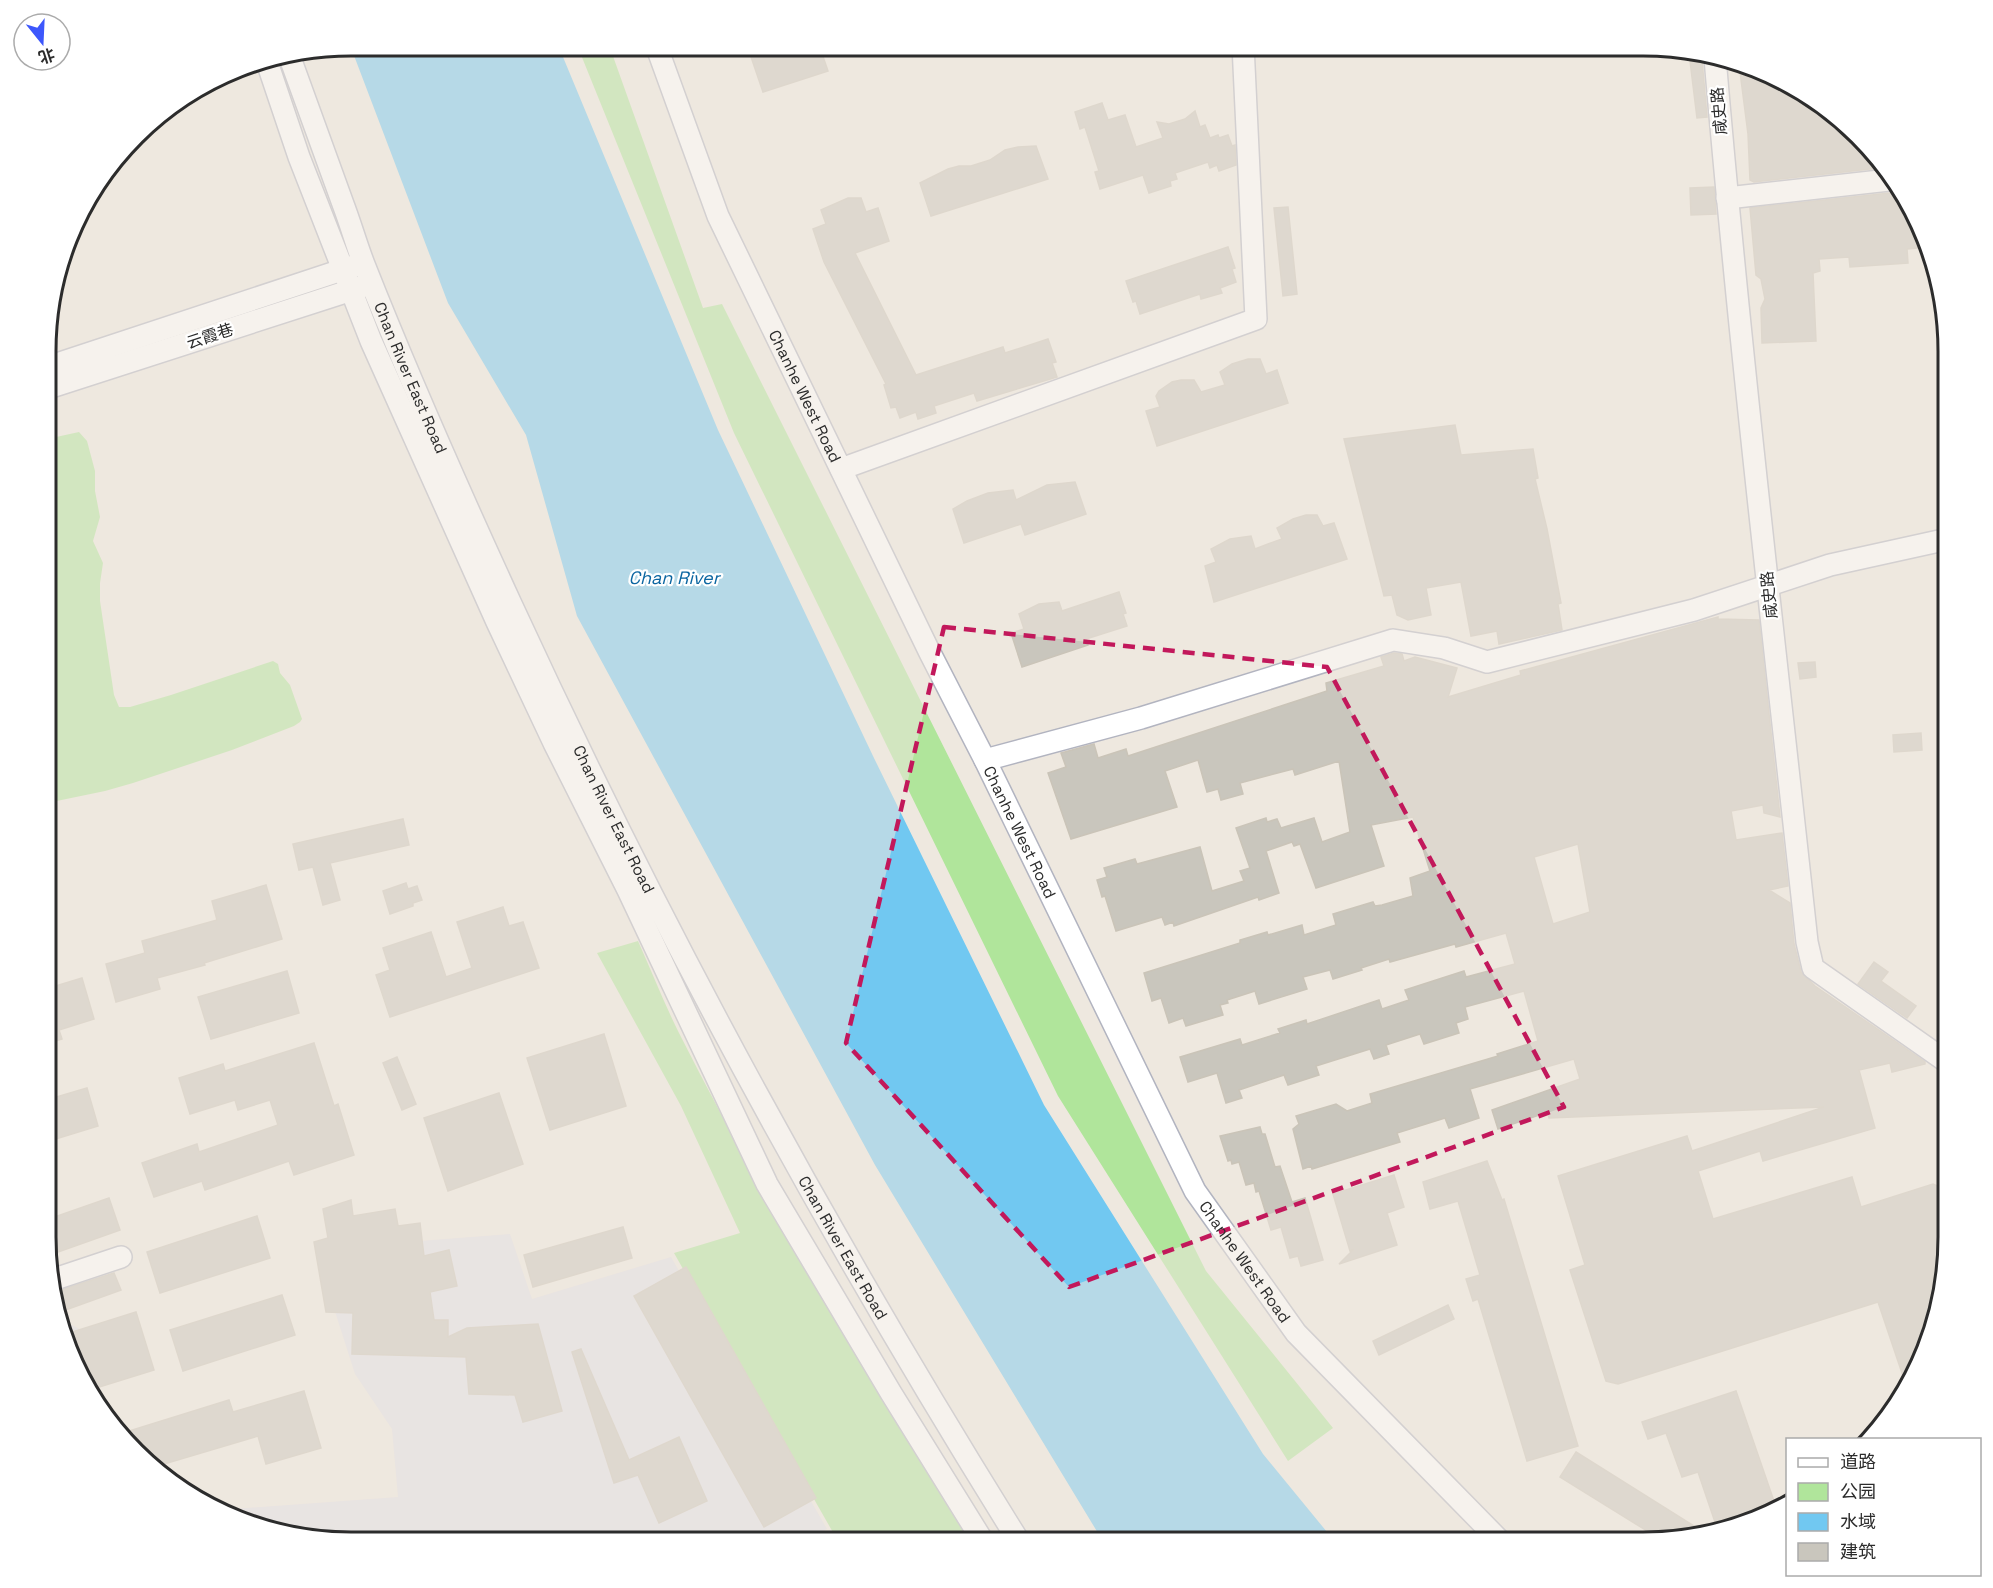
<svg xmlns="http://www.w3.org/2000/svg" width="1993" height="1588" viewBox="0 0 1993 1588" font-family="'Space Grotesk','Noto Sans SC',sans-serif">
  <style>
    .industrial { fill: #e1dfe6 }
    .green { fill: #b0e59b }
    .water { fill: #71c8f1 }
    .building { fill: #c9c6bd; stroke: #cac4b8; stroke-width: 1.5; fill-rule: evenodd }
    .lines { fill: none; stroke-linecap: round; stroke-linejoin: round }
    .minor-casing { stroke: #b2b4c0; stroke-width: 24 }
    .minor { stroke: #fff; stroke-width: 21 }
    .marked { fill: none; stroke: #c2185b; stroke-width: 4.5; stroke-dasharray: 12 8; stroke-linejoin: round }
    .labels { text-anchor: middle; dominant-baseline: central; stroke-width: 4.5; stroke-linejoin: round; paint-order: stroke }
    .street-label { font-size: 16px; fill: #2c2c2c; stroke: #fff }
    .water-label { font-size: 18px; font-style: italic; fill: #0c66a1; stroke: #fff }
    .rim { fill: none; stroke: #2c2c2c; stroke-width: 3 }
  </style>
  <rect width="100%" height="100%" fill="#eee8df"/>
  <g class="industrial">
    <path d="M510 1234 532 1299 671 1257 827 1529 798 1543 331 1542 234 1520 219 1510 398 1497 392 1429 355 1374 315 1249Z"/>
    <path d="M63 1321 82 1330 107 1412 76 1372Z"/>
  </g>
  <g class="green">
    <path d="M577 45H609L703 308 722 304 1206 1271 1333 1428 1288 1461 1058 1096 734 433Z"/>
    <path d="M79 432 87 441 95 471V491L100 517 93 541 103 563 100 583V601L114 695 119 707H130L171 695 273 661 278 664 280 673 290 685 302 719 300 722 294 726 232 750 133 783 105 791 47 803V439Z"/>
    <path d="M638 941C652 972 664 1003 679 1033 767 1207 868 1376 971 1543H839L674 1253 740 1233 681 1106 597 953Z"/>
  </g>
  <path class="water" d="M350 45H558L718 430 873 756 1044 1105 1263 1454 1336 1543H1104L875 1165 577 616 526 435 448 303Z"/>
  <g class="building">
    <path d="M747 45H819L828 71 763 92Z"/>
    <path d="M1702 60 1707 117 1697 118 1690 61Z"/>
    <path d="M1739 64 1759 68 1844 121 1880 168 1754 182 1750 180 1748 134Z"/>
    <path d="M1102 103 1108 120 1125 115 1136 147 1163 138 1157 122 1169 124 1185 119 1195 111 1200 127 1205 125 1210 138 1218 135 1219 138 1228 135 1232 146 1235 145 1236 165 1219 171 1217 165 1210 168 1208 162 1175 173 1177 179 1170 181 1171 186 1149 193 1143 175 1100 189 1095 172 1099 171 1085 127 1080 129 1075 112Z"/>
    <path d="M1036 146 1048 179 931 216 920 183 948 169 959 166H971L990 160 1005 150 1018 147Z"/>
    <path d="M1714 187 1716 214 1691 215 1690 188Z"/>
    <path d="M1897 190 1917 216 1928 247 1907 249 1908 263 1850 267 1849 257 1819 259 1820 271 1813 273 1816 341 1762 343 1761 308 1765 299 1761 279 1756 275 1750 208 1890 193Z"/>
    <path d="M848 198H861L866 212 878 208 889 241 855 253 916 375 1003 347 1005 353 1048 339 1056 362 1052 363 1057 377 977 401 974 393 934 406 936 413 918 419 916 412 900 418 896 407 891 408 884 385 886 384 824 262 813 229 826 224 821 210Z"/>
    <path d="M1288 207 1297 294 1283 296 1274 208Z"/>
    <path d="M1228 247 1235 268 1232 269 1236 282 1220 288 1222 293 1201 299 1200 294 1140 314 1136 301 1133 302 1126 281Z"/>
    <path d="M1248 359H1260L1266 374 1277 370 1288 403 1157 446 1146 411 1160 407 1156 396 1159 391 1172 382 1181 380H1194L1201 392 1225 385 1220 372 1232 364Z"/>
    <path d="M1455 425 1461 455 1533 449 1538 478 1535 479 1547 529 1561 603 1558 604 1562 630 1499 644 1497 631 1471 636 1461 582 1426 588 1431 615 1408 620 1397 615 1392 595 1384 596 1344 439Z"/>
    <path d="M1075 482 1086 514 1025 535 1021 524 964 543 953 509 967 501 988 493 1013 490 1016 500 1047 485Z"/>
    <path d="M1306 515H1317L1323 526 1334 523 1347 559 1214 602 1205 566 1216 562 1211 549 1230 539 1251 536 1255 549 1268 544 1282 539 1277 528 1293 519Z"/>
    <path d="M1119 592 1126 613 1123 614 1127 626 1086 639 1088 645 1022 667 1011 633 1024 629 1019 614 1039 604 1059 602 1062 611Z"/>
    <path d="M1718 617V619L1759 620 1780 817 1764 813 1763 805 1731 811 1736 840 1782 833 1788 886 1769 890 1790 903 1794 944 1801 972 1815 986 1925 1062V1064L1892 1072 1890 1063 1859 1070 1875 1128 1763 1161 1760 1151 1698 1171 1713 1219 1852 1177 1861 1207 1933 1184 1947 1190V1198L1938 1199 1947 1227V1257L1925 1354 1906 1385 1878 1302 1618 1384 1606 1381 1570 1270 1585 1265 1558 1176 1687 1136 1692 1151 1824 1107 1549 1118 1548 1112 1498 1129 1492 1110 1580 1079 1574 1059 1470 1089 1479 1118 1449 1128 1445 1118 1397 1133 1400 1142 1312 1169 1311 1166 1303 1169 1293 1129 1299 1124 1296 1116 1336 1104 1347 1111 1372 1103 1370 1094 1498 1056 1497 1054 1538 1041 1524 991 1465 1007 1468 1019 1456 1023 1459 1033 1424 1044 1420 1034 1386 1045 1389 1054 1374 1059 1370 1049 1316 1066 1319 1075 1288 1085 1284 1075 1239 1090 1242 1098 1226 1103 1217 1073 1188 1082 1180 1057 1240 1039 1242 1045 1280 1033 1278 1029 1306 1020 1307 1024 1379 1000 1382 1009 1409 1000 1405 990 1464 971 1466 977 1515 964 1506 933 1456 947 1455 944 1390 962 1389 959 1361 968 1362 970 1333 979 1330 970 1303 977 1307 989 1259 1004 1255 991 1227 1000 1228 1003 1220 1005 1223 1015 1186 1026 1183 1018 1169 1023 1161 998 1152 1001 1144 973 1240 943V940L1267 932 1268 935 1302 925 1304 935 1336 925 1333 914 1373 902 1375 906 1382 905 1413 896 1410 878 1430 871 1413 817 1371 825 1384 866 1316 888 1300 844 1294 846 1292 842 1266 851 1279 893 1259 900 1258 897 1174 926 1173 922 1165 925 1162 917 1116 931 1105 896 1102 897 1097 880 1107 877 1104 868 1135 859 1137 864 1200 847 1212 891 1244 881 1240 871 1250 868 1236 828 1266 818 1267 822 1277 819 1281 828 1314 818 1322 842 1350 832 1339 761 1295 775 1293 769 1240 783 1243 794 1221 800 1218 789 1207 792 1198 760 1165 771 1177 807 1071 839 1048 773 1066 767 1061 753 1094 744 1098 758 1126 749 1128 756 1327 691 1326 683 1384 666 1381 657 1394 653 1402 654 1404 661 1415 657 1457 668 1448 697 1521 675 1520 671ZM1578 844 1590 912 1553 924 1534 857Z"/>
    <path d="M1815 662 1816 677 1800 679 1798 663Z"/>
    <path d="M1921 733 1922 750 1894 752 1893 735Z"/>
    <path d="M403 819 409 845 330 863 340 900 323 905 313 867 299 870 293 844Z"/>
    <path d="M406 883 408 889 417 886 422 900 413 903V906L390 914 383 891Z"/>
    <path d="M266 885 282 939 204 963 205 965 157 978 160 989 116 1002 106 964 145 953 142 941 217 920 212 901Z"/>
    <path d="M503 907 509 926 523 922 539 968 390 1017 376 975 390 970 383 948 431 932 446 977 472 968 457 922Z"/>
    <path d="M1874 962 1888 972 1881 981 1916 1006 1907 1018 1858 984Z"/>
    <path d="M287 971 299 1013 211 1039 198 997Z"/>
    <path d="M82 978 94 1019 59 1030 62 1039 46 1044V1000L52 998 49 988Z"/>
    <path d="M604 1034 626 1106 550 1130 527 1058Z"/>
    <path d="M314 1043 334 1106 338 1104 354 1155 294 1175 289 1161 205 1190 202 1181 154 1197 142 1163 197 1144 199 1152 278 1125 270 1100 238 1110 235 1100 190 1114 179 1078 223 1064 225 1071Z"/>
    <path d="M397 1057 416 1104 402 1110 383 1063Z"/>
    <path d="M87 1088 98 1126 46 1142V1100Z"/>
    <path d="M499 1093 523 1164 448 1191 424 1118Z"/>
    <path d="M1260 1127 1262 1134H1265L1275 1167 1280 1166 1292 1202 1305 1198 1323 1260 1301 1266 1298 1256 1290 1258 1281 1227 1271 1230 1259 1191 1256 1192 1254 1183 1246 1185 1239 1162 1232 1164 1231 1160 1228 1161 1220 1136Z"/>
    <path d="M1487 1161 1502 1200 1504 1199 1578 1446 1527 1461 1478 1299 1473 1301 1466 1279 1480 1275 1458 1201 1430 1209 1423 1182Z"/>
    <path d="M1394 1175 1404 1207 1387 1213 1397 1245 1339 1264 1354 1249 1350 1251 1333 1194Z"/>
    <path d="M109 1198 120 1230 58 1252 46 1220Z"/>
    <path d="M351 1200 353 1216 395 1209 398 1226 420 1223 424 1256 449 1250 457 1286 430 1292 434 1320H448V1337L467 1328 538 1324 562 1411 523 1422 515 1395 469 1394 466 1357 352 1354 353 1313 326 1312 314 1242 328 1238 323 1209Z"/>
    <path d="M257 1216 270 1258 160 1293 147 1252Z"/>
    <path d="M623 1227 632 1258 533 1287 524 1255Z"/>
    <path d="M686 1267 816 1498 764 1527 634 1296Z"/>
    <path d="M114 1273 121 1290 60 1312 55 1292Z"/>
    <path d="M282 1295 295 1335 183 1371 170 1330Z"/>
    <path d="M1448 1305 1454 1319 1379 1355 1373 1341Z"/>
    <path d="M136 1312 154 1370 90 1390 76 1372 66 1334Z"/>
    <path d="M581 1349 629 1460 679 1437 707 1501 659 1523 638 1475 614 1483 572 1352Z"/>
    <path d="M304 1391 321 1448 266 1464 258 1436 151 1468 123 1433 229 1400 233 1412Z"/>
    <path d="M1736 1391 1777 1510 1759 1520 1717 1528 1698 1472 1682 1477 1666 1433 1648 1439 1642 1422Z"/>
    <path d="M1576 1452 1702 1531 1660 1539 1560 1477Z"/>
  </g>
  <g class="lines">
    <g class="minor-casing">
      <g id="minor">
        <path id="s1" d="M656 45 718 216 930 653 985 760 1195 1191 1296 1333 1502 1543"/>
        <path id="s2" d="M289 55C307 105 325 155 343 204 351 225 357 247 365 267 410 381 460 493 511 604 660 928 831 1241 1020 1543"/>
        <path d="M1715 58C1740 353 1775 647 1807 942L1813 968 1947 1062"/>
        <path d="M266 59 299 157 371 341 497 622 554 743 628 890 767 1184 891 1393 984 1543"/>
        <path d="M1727 198 1889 180"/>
        <path d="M48 367 357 265"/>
        <path d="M48 388 364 286"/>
        <path d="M841 469 1256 319 1243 45"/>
        <path d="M985 760 1141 718 1393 640 1444 648 1487 662 1694 610 1830 565 1948 539"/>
        <path d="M52 1280 121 1257"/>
      </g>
    </g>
    <use href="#minor" class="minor"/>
  </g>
  <path d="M0 0H1993V1588H0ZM944 627 1327 667 1564 1107 1069 1287 846 1043Z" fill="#eee8df" fill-opacity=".55" fill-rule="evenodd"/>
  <path class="marked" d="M944 627 1327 667 1564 1107 1069 1287 846 1043Z"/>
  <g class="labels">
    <g class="street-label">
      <text transform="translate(1719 111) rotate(-95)">咸史路</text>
      <text transform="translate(210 336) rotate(-18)">云霞巷</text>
      <text stroke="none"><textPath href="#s2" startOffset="345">Chan River East Road</textPath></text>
      <text stroke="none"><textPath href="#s1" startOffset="382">Chanhe West Road</textPath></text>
      <text transform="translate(1769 595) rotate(-96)">咸史路</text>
      <text stroke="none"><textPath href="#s2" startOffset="831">Chan River East Road</textPath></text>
      <text stroke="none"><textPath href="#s1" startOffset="868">Chanhe West Road</textPath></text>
      <text stroke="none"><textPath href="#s2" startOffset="1317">Chan River East Road</textPath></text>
      <text stroke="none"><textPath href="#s1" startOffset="1354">Chanhe West Road</textPath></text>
    </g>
    <g class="water-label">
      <text x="674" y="577">Chan River</text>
    </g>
  </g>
  <path d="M0 0H1993V1588H0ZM351 56H1643A295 295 0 0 1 1938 351V1237A295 295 0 0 1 1643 1532H351A295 295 0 0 1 56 1237V351A295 295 0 0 1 351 56Z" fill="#fff" fill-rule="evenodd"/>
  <path class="rim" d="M351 56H1643A295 295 0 0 1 1938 351V1237A295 295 0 0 1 1643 1532H351A295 295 0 0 1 56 1237V351A295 295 0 0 1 351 56Z"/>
  <rect x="1786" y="1438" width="195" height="138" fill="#ffffff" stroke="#ababab" stroke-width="1.5"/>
  <rect x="1798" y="1458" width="30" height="9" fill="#ffffff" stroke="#ababab" stroke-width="1.5"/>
  <text x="1840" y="1468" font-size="18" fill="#2c2c2c">道路</text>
  <rect x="1798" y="1483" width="30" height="18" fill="#b0e59b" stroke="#ababab" stroke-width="1.5"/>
  <text x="1840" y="1498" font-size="18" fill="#2c2c2c">公园</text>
  <rect x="1798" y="1513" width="30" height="18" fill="#71c8f1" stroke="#ababab" stroke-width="1.5"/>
  <text x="1840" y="1528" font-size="18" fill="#2c2c2c">水域</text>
  <rect x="1798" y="1543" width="30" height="18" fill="#c9c6bd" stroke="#ababab" stroke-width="1.5"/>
  <text x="1840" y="1558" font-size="18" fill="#2c2c2c">建筑</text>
  <g transform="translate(42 42) rotate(162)"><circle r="28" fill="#ffffff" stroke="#ababab" stroke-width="1.5"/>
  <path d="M0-4.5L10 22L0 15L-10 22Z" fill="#3d57fc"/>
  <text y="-9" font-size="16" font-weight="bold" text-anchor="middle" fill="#2c2c2c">北</text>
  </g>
</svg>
